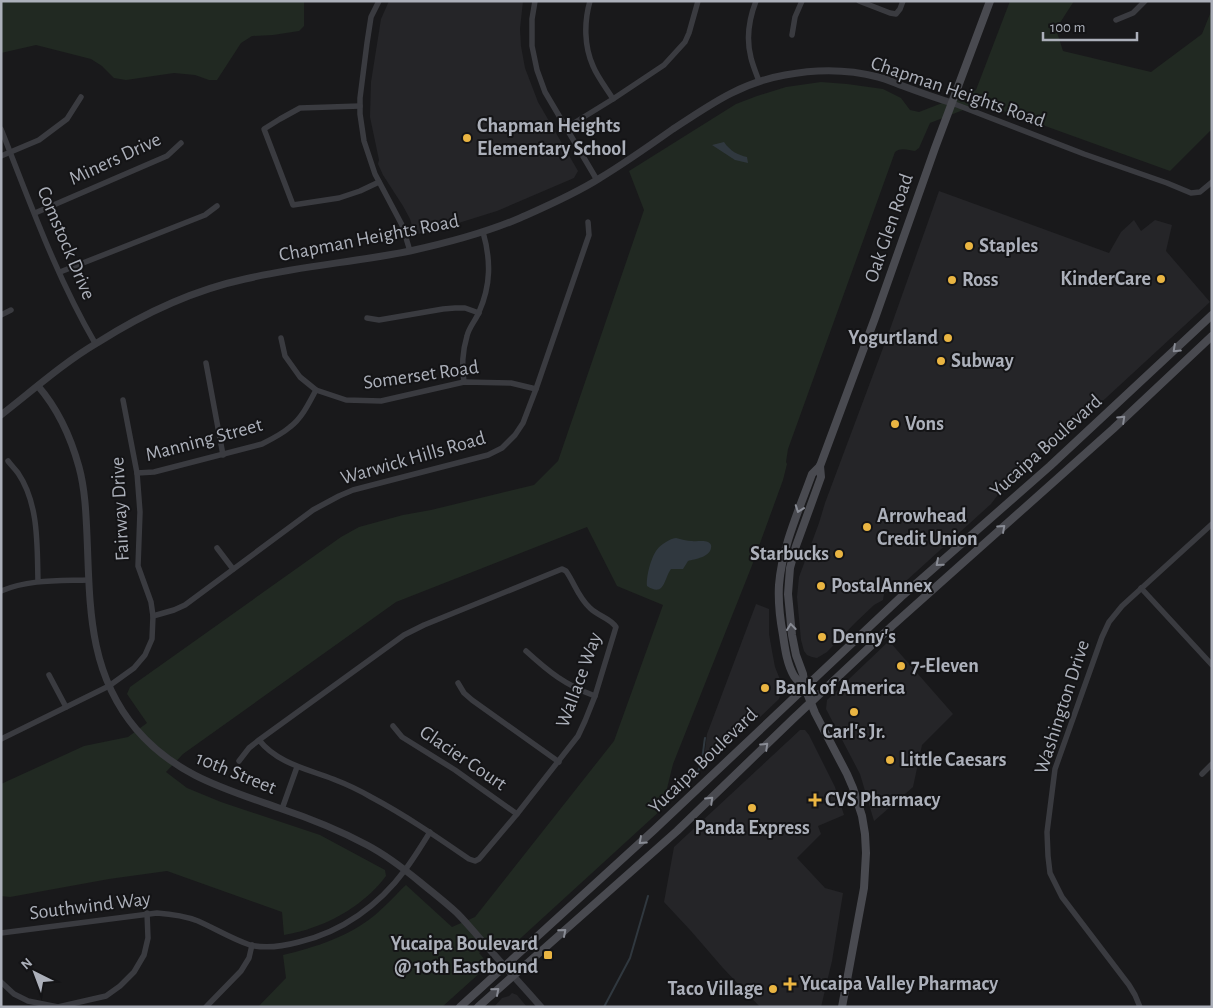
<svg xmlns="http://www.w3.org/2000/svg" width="1213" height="1008" viewBox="0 0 1213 1008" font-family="'Alegreya Sans',sans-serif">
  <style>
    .built { fill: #252528 }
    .green { fill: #212922 }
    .water { fill: #30383f }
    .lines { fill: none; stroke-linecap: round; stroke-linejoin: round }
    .stream { stroke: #30383f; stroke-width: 2 }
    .minor { stroke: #3a3b40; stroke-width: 5.5 }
    .tertiary { stroke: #3a3b40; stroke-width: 7 }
    .secondary { stroke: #494a50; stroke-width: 8 }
    .oneway { stroke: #898c95 }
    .poi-dot { fill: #eab542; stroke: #141416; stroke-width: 2 }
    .labels { text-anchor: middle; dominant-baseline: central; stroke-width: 4; stroke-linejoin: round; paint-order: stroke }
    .street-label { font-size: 20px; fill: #acb0ba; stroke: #141416 }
    .poi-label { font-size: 20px; font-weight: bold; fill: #acb0ba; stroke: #141416; text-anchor: start }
  </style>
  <rect width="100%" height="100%" fill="#19191b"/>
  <g class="built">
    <path d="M389 1H523L520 29 521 46 525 68 538 102 578 171 574 178 497 211 452 225 418 234 414 233 410 219 403 206 383 175 378 164 379 160 370 117 371 82 381 19Z"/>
    <path d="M939 191 1109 253 1121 232 1134 220 1141 231 1155 220 1172 225 1166 251 1210 302 1055 445H1043L1031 463V469L1016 478 1000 492 991 504 906 581 899 582 884 594 883 600 874 605 855 623 827 652 817 658 812 657 807 655 804 651 801 640 797 597 799 577 819 523 825 503 889 332Z"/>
    <path d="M756 604 769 609V634L772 651 775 667 783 687 779 699 757 720 755 719 709 764 704 758 707 734Z"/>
    <path d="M889 641 953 714 922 745 913 787 874 821 860 774 826 709 827 700Z"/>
    <path d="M800 730H805L809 735 835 787 844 815 818 826 821 834 797 858 825 888 843 893 832 961 821 1007H760L723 968 691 931 664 902 674 847Z"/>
    <path d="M512 993 517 995 527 1007H494L502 998 509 996Z"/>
  </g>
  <g class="green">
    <path d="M1 1H304V26L299 31 273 35 252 36 241 43 217 80H209L195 75 174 73 126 80 114 78 102 66 91 59 36 45 1 53Z"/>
    <path d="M1010 1H1074L1056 29 1063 51 1151 72 1202 34 1212 9V129L1170 171 981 103 930 123 919 148 915 151C908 150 901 147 895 152L788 449 786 462 787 464 783 480 751 568 673 764 662 809 511 947H501L494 941 479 953 486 961 482 971 442 1007H258L286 978 283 955C316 947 348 937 375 915 382 909 389 902 395 896 399 892 402 888 406 885L452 927 475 917 614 741 663 605 617 586 587 527 396 602 183 754 166 772 187 788 221 802 320 835 385 870 386 876C369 899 341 918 314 927 304 931 294 933 284 935L282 912 167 871 109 879 10 897 1 896V784L84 746 128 737 147 723 127 694 130 687 341 537 359 527 403 515 431 510 534 485 558 461 644 210 629 171 736 104 757 96 786 87 821 82 847 84 883 89 901 98 910 110 919 112 976 90Z"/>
  </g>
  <g class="water">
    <path d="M724 142C730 151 738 155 747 157L748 163 735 160 712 145Z"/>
    <path d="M676 538C681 539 687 541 692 541 697 542 703 540 708 542 710 543 712 545 711 548 710 557 695 559 688 561L683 569H671C664 578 665 598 647 586 646 577 651 558 656 551 660 545 669 539 676 538Z"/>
  </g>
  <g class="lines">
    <g class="stream">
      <path d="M681 781C685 779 689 780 693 777 703 771 703 748 705 738"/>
      <path d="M604 1007 630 958 648 896"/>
    </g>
    <g class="minor">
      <path d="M379 1 371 17 367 43 360 98V114L364 141 375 174 402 225 410 251"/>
      <path d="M535 1 532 19V46L537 70 545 92 597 180"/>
      <path d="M590 1C584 22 584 46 593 66 598 78 607 89 613 99"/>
      <path d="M756 1C749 19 746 39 751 58 753 66 756 73 759 81"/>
      <path d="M859 1 890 13 896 14 900 9 903 1"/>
      <path d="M1116 20 1133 13 1145 1"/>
      <path d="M792 35 795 17 802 1"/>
      <path d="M952 103 1084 154 1167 183 1191 193 1200 192 1212 182"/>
      <path d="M360 106 300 108 280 119 264 129 293 205 339 198 360 191 379 182"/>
      <path d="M566 128 613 99 664 65 685 42 689 33 698 1"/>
      <path d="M1 129C30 202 56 276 95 343"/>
      <path d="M1 156 39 140 67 119 81 97"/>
      <path d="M35 213 167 156 181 143"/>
      <path d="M60 272 205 215 217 206"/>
      <path d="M1 315 11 310"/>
      <path d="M367 318 379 320 443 309 455 308H465L479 313"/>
      <path d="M281 338 285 356 300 377 316 390 346 400 381 401 464 382 511 383 536 389"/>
      <path d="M206 363 223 455"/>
      <path d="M464 382C462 365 462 353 467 336 469 327 476 320 479 312 491 285 491 260 483 232"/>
      <path d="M8 461C11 465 15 469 18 473 39 504 37 545 38 581"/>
      <path d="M137 473 154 472 262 444C272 439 282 434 290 427 302 418 309 403 316 390"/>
      <path d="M217 548 233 569"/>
      <path d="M1141 588 1212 665"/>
      <path d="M1 591C29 579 59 581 89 580"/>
      <path d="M153 616 174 610 185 605 313 510 339 496 353 490 488 455 502 448 515 435 523 423 536 389 589 235 588 222"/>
      <path d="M526 651C549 672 565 685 595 696"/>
      <path d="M49 675 66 707"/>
      <path d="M458 683 464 693 472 700 559 762"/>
      <path d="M393 726 402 737 455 770 517 814"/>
      <path d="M1 739 109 686 134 668 145 655 152 639 153 616 151 602 138 566 140 512 137 473 123 400"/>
      <path d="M239 761 249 748 259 740 404 635 424 625 562 569 566 571C575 584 578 597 590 608 598 616 610 618 616 627L595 696 585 721 578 736 517 814 479 859 475 861 469 859C437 837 405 815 371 797 359 790 346 784 333 779 307 769 277 763 259 740"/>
      <path d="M1202 774 1212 764"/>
      <path d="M282 809 297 767"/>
      <path d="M1 933 157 913C171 914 185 916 198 921 216 929 232 939 250 945 266 949 284 946 299 942 342 932 379 905 405 870 414 858 422 845 430 832"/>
      <path d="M1 982 14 994 28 1001 58 1007 106 996 120 986 134 972 144 955 148 938 147 913"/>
      <path d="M206 1007 241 971 249 958 252 945"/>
      <path d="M1140 1007 1135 995 1129 985 1062 897 1050 873 1048 856 1047 832 1055 769 1102 637 1109 622 1122 606 1212 524"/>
    </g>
    <g class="tertiary">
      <path d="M38 386C58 409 71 438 79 467 85 489 86 513 87 536 90 606 88 672 136 729 175 775 225 789 279 808 309 818 339 830 367 845 386 855 403 868 420 882 432 892 445 902 457 913 466 922 474 932 483 942 502 964 522 985 541 1007"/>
      <path d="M1 415C32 391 63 363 97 343 141 315 194 290 245 279 300 266 356 262 410 251 447 243 485 233 520 218 547 206 575 194 600 178 625 163 649 146 673 129 711 104 740 83 785 75 816 69 848 69 878 77 887 79 895 83 903 86 919 92 936 98 952 103"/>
    </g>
    <g class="secondary">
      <path d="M820 466 821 477 796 546 790 568 788 594 792 635 796 655 803 674 805 688 815 713 847 774 853 788 862 816 865 834 866 853 864 888 842 1007"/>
      <path d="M805 688C801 684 797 680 794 676 787 664 785 649 783 635 780 619 778 602 779 585 782 547 799 510 812 474L820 466 875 318 935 148 990 1"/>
      <path d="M460 1007 654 830 901 597 1050 466 1212 315"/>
      <path d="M478 1007 677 831 793 719 892 626 1113 429 1212 336"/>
    </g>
  </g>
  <defs><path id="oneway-chevron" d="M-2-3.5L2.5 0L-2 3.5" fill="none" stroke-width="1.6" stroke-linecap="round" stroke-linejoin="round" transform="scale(1.25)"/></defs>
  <g class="oneway">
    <use href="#oneway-chevron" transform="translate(1176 349) rotate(137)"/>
    <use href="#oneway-chevron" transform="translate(1122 419) rotate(-43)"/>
    <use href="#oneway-chevron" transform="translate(799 509) rotate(110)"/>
    <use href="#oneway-chevron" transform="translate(1002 528) rotate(-42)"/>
    <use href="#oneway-chevron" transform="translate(939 563) rotate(139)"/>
    <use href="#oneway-chevron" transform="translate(791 627) rotate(-97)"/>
    <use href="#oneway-chevron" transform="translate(765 746) rotate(-44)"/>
    <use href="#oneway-chevron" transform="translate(710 800) rotate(-44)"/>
    <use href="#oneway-chevron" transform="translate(642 841) rotate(138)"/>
    <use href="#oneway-chevron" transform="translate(563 932) rotate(-41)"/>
    <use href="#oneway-chevron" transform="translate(496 991) rotate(-41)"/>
  </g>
  <g class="poi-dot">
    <circle cx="467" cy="138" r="5"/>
    <circle cx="969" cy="246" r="5"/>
    <circle cx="1161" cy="279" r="5"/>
    <circle cx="952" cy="280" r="5"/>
    <circle cx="948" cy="338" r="5"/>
    <circle cx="941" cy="361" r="5"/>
    <circle cx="895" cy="424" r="5"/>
    <circle cx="867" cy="527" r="5"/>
    <circle cx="839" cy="554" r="5"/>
    <circle cx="821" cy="586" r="5"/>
    <circle cx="822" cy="637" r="5"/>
    <circle cx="901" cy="666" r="5"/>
    <circle cx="765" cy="688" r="5"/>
    <circle cx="854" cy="712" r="5"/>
    <circle cx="890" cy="760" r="5"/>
    <path d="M812.5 792.5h5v5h5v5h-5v5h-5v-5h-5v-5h5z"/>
    <circle cx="752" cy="808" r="5"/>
    <rect x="543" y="950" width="10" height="10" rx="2.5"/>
    <path d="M787.5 976.5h5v5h5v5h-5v5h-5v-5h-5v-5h5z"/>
    <circle cx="773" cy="989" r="5"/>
  </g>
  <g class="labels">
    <g class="street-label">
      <text transform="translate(958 92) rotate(19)">Chapman Heights Road</text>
      <text transform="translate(115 159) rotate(-25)">Miners Drive</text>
      <text transform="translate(889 228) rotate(-71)">Oak Glen Road</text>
      <text transform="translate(369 238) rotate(-11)">Chapman Heights Road</text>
      <text transform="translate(66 243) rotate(67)">Comstock Drive</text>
      <text transform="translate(421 375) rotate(-8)">Somerset Road</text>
      <text transform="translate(204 440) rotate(-15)">Manning Street</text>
      <text transform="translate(1046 446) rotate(-42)">Yucaipa Boulevard</text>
      <text transform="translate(413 458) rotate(-16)">Warwick Hills Road</text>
      <text transform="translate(120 509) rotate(-93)">Fairway Drive</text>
      <text transform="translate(579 680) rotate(-70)">Wallace Way</text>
      <text transform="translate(1062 707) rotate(-72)">Washington Drive</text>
      <text transform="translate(463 758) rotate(34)">Glacier Court</text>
      <text transform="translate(703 761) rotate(-44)">Yucaipa Boulevard</text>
      <text transform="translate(236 773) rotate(22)">10th Street</text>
      <text transform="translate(90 906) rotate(-7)">Southwind Way</text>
    </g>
    <g class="poi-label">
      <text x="477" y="126">Chapman Heights<tspan x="477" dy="23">Elementary School</tspan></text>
      <text x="979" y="246">Staples</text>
      <text x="1151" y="279" text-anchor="end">KinderCare</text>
      <text x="962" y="280">Ross</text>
      <text x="938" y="338" text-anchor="end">Yogurtland</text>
      <text x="951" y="361">Subway</text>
      <text x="905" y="424">Vons</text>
      <text x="877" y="516">Arrowhead<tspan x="877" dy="23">Credit Union</tspan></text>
      <text x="829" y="554" text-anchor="end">Starbucks</text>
      <text x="831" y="586">PostalAnnex</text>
      <text x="832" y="637">Denny's</text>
      <text x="911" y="666">7-Eleven</text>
      <text x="775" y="688">Bank of America</text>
      <text x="854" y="732" text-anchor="middle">Carl's Jr.</text>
      <text x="900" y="760">Little Caesars</text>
      <text x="825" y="800">CVS Pharmacy</text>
      <text x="752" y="828" text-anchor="middle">Panda Express</text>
      <text x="538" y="944" text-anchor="end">Yucaipa Boulevard<tspan x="538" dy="23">@ 10th Eastbound</tspan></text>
      <text x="800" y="984">Yucaipa Valley Pharmacy</text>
      <text x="763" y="989" text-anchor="end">Taco Village</text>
    </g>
  </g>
  <rect width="1213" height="1008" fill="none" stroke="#acb0ba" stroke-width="5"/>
  <g transform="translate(35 973) rotate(318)" stroke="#141416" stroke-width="4" paint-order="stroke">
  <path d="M0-4L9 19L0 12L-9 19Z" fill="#acb0ba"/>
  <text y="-8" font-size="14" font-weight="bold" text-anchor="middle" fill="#acb0ba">N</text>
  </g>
  <path d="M1043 32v8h94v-8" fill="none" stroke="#acb0ba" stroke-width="2.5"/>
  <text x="1050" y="32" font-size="15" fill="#acb0ba" stroke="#141416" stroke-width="4" paint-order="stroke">100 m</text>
</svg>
